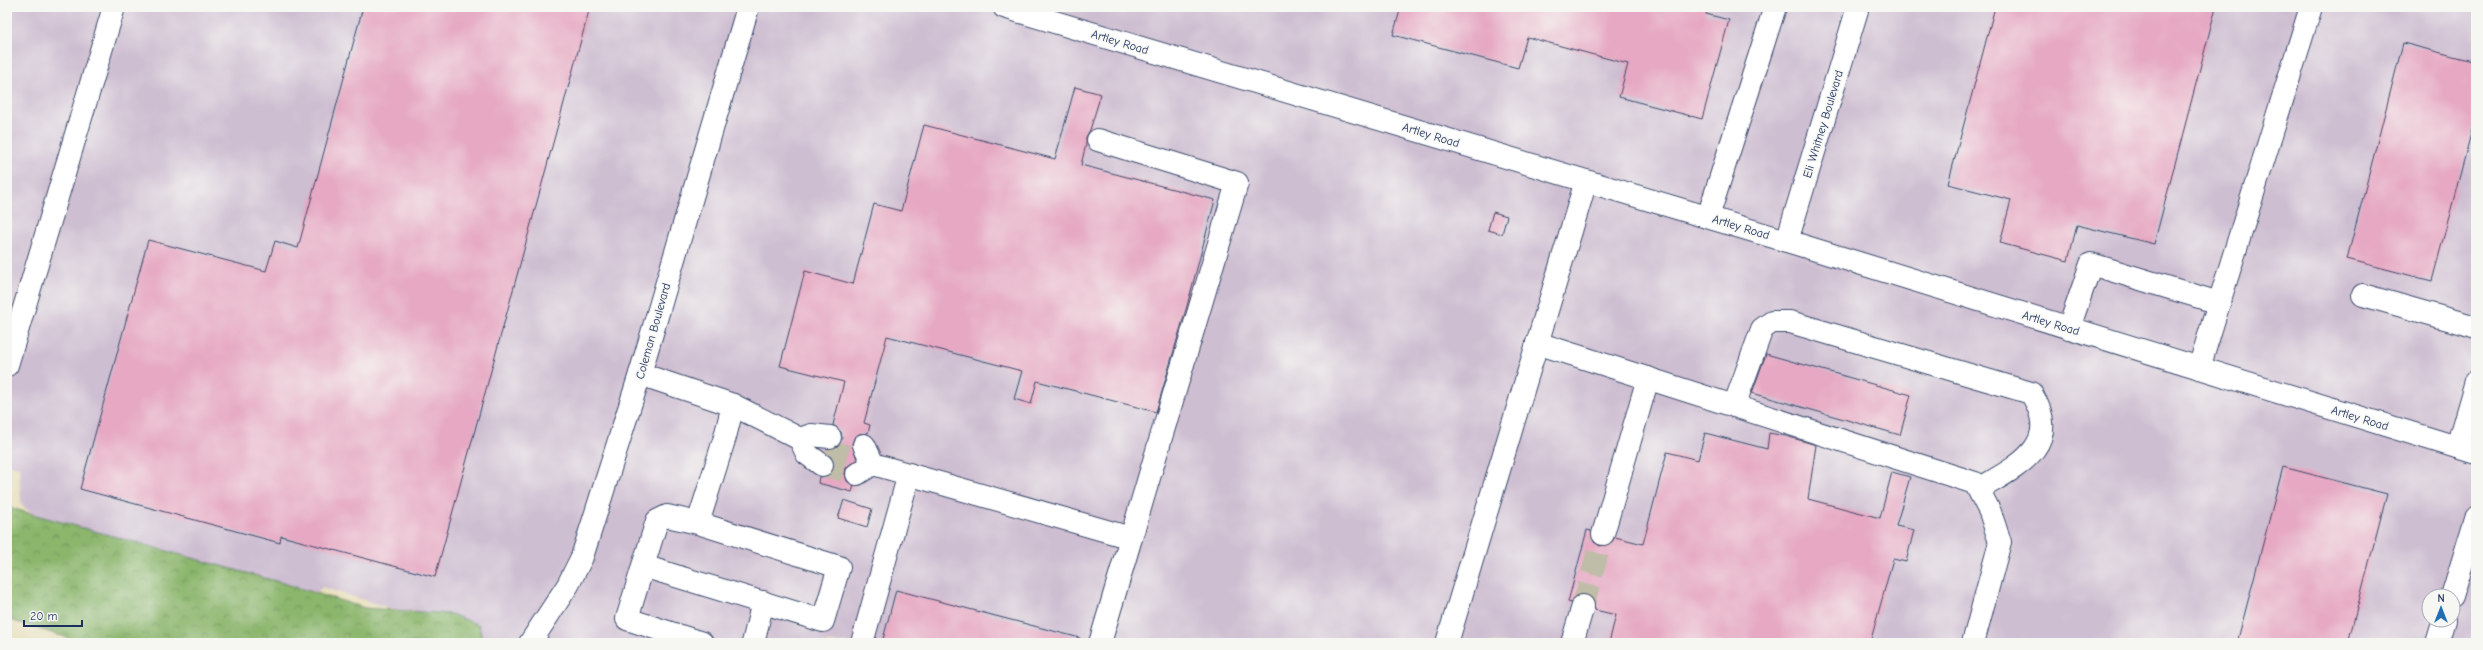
<svg xmlns="http://www.w3.org/2000/svg" width="2483" height="650" viewBox="0 0 2483 650" font-family="'Comic Neue',sans-serif">
  <style>
    .industrial { fill: #cebed1; fill-rule: evenodd }
    .forest { fill: url(#forest-crowns); stroke: #537265 }
    .building { fill: #e6a8c2 }
    .lines { fill: none; stroke-linecap: round; stroke-linejoin: round }
    .minor-tunnel { stroke: #bfbca8; stroke-width: 22; stroke-dasharray: 22 11; stroke-linecap: butt }
    .minor-casing { stroke: #3a496c; stroke-width: 24 }
    .minor { stroke: #fff; stroke-width: 22 }
    .labels { text-anchor: middle; dominant-baseline: central; stroke-width: 3; stroke-linejoin: round; paint-order: stroke }
    .street-label { font-size: 12px; fill: #1b2f5e; stroke: #f6f6f2 }
  </style>
  <defs>
    <pattern id="forest-crowns" width="20" height="18" patternUnits="userSpaceOnUse"><rect width="20" height="18" fill="#8bb66c"/><path d="M2 6a3 3 0 1 1 6 0M12 15a3 3 0 1 1 6 0" fill="none" stroke="#71945c"/></pattern>
  </defs>
  <rect width="100%" height="100%" fill="#f6f6f2"/>
  <filter id="ink" filterUnits="userSpaceOnUse"><feTurbulence type="fractalNoise" baseFrequency=".025" numOctaves="2"/><feDisplacementMap in="SourceGraphic" scale="8" xChannelSelector="R" yChannelSelector="G"/><feConvolveMatrix kernelMatrix="1 2 1 2 8 2 1 2 1" color-interpolation-filters="sRGB"/></filter>
  <filter id="wash" filterUnits="userSpaceOnUse"><feTurbulence type="fractalNoise" baseFrequency=".012" numOctaves="4" result="noise"/><feDisplacementMap in="SourceGraphic" scale="16" xChannelSelector="R" yChannelSelector="G"/><feGaussianBlur stdDeviation="0.9" result="paint"/><feColorMatrix in="noise" values="0 0 0 0 0 0 0 0 0 0 0 0 0 0 0 0 0 1.4 0 .05"/><feComposite in="paint" operator="in"/></filter>
  <g filter="url(#wash)">
    <rect width="100%" height="100%" fill="#e8dfba"/>
    <path class="industrial" d="M7 7H2476V643H503L322 587 308 603 53 533 21 504 19 467 7 464ZM2429 596H2453V620H2429Z"/>
    <path class="forest" d="M7 507 283 583 365 608 451 614 479 625 483 643H84L7 619Z"/>
    <g id="blocks">
      <g class="building">
        <path d="M363 7H590L435 577 281 536 280 543 80 489 148 240 266 271 275 241 298 248Z"/>
        <path d="M1401 7H1707L1706 14 1729 20 1702 119 1619 97 1628 64 1527 37 1518 68 1393 35Z"/>
        <path d="M1995 7H2216L2154 244 2077 225 2068 261 2000 243 2011 200 1948 184Z"/>
        <path d="M2403 43 2476 62V122H2474L2432 281 2347 259Z"/>
        <path d="M1075 87 1101 94 1090 130 1086 137V144L1081 165 1215 200 1187 306 1156 412 1037 381 1031 404 1014 399 1022 371 887 336 864 423 870 425 868 433 859 434 854 438 852 444 857 459 846 468 845 474 847 481 854 486 852 492 818 483 819 477 827 476 834 467 833 460 826 452 827 449 835 448 842 439 841 432 833 425 844 382 780 366 805 271 853 284 874 204 901 211 924 125 1055 159Z"/>
        <path d="M1493 212 1507 216 1502 234 1488 230Z"/>
        <path d="M1766 354 1911 395 1900 435 1752 393Z"/>
        <path d="M1705 433 1767 449 1769 433 1786 436 1816 445 1808 499 1880 518 1892 472 1910 477 1896 526 1914 530 1906 562 1893 559 1870 643H1609L1616 615 1595 610 1592 598 1586 594H1580L1571 603 1568 602 1587 530 1591 531 1594 542 1600 546 1611 543 1615 537 1643 544 1667 452 1698 460Z"/>
        <path d="M2283 467 2387 494 2348 643H2237Z"/>
        <path d="M844 500 872 509 867 527 838 518Z"/>
        <path d="M896 590 1080 638 1079 643H882Z"/>
      </g>
    </g>
  </g>
  <g filter="url(#ink)">
    <use href="#blocks" fill-opacity="0" stroke="#3a496c" stroke-width="1"/>
    <g class="lines">
      <g class="minor-tunnel">
        <path d="M826 450 861 460"/>
        <path d="M822 465 857 474"/>
        <path d="M1583 606 1603 534"/>
      </g>
      <g class="minor-casing">
        <g id="minor">
          <path d="M1004 7 1787 241 2476 453"/>
          <path d="M1708 217 1775 7"/>
          <path d="M1787 241 1858 7"/>
          <path d="M2363 295 2476 327"/>
          <path d="M2219 303 2311 7"/>
          <path d="M2069 328 2091 264 2219 303 2199 368"/>
          <path d="M1537 343 1975 483 1990 512 2000 542 1973 643"/>
          <path d="M7 365 114 7"/>
          <path d="M640 374 733 405 725 437 698 523 839 567 823 621 643 566 657 521 667 516 698 523"/>
          <path d="M733 405 800 439 811 435 830 437"/>
          <path d="M1734 406 1762 329 1772 322H1790L2031 393C2064 445 2018 466 1979 489"/>
          <path d="M800 439 807 454 822 465"/>
          <path d="M864 445 873 464 1131 538 1237 183 1098 140"/>
          <path d="M2457 447 2476 381"/>
          <path d="M857 474 873 464"/>
          <path d="M1603 534 1648 378"/>
          <path d="M643 566 627 619 702 643"/>
          <path d="M2452 596 2476 518"/>
          <path d="M530 643 568 585 582 557 640 374 748 7"/>
          <path d="M753 643 763 602"/>
          <path d="M862 643 909 474"/>
          <path d="M1100 643 1131 538"/>
          <path d="M1447 643 1586 181"/>
          <path d="M1572 643 1583 606"/>
          <path d="M2437 643 2444 620"/>
        </g>
      </g>
      <use href="#minor" class="minor"/>
    </g>
  </g>
  <g class="labels">
    <g class="street-label">
      <text transform="translate(1120 42) rotate(17)">Artley Road</text>
      <text transform="translate(1823 124) rotate(-73)">Eli Whitney Boulevard</text>
      <text transform="translate(1431 135) rotate(17)">Artley Road</text>
      <text transform="translate(1741 227) rotate(17)">Artley Road</text>
      <text transform="translate(2051 323) rotate(17)">Artley Road</text>
      <text transform="translate(653 331) rotate(-74)">Coleman Boulevard</text>
      <text transform="translate(2360 418) rotate(17)">Artley Road</text>
    </g>
  </g>
  <rect width="2483" height="650" fill="none" stroke="#f6f6f2" stroke-width="24"/>
  <g transform="translate(2441 608)"><circle r="19" fill="#f6f6f2" stroke="#9ea6b7"/>
  <path d="M0-3L7 15L0 10L-7 15Z" fill="#1f6fb2"/>
  <text y="-6" font-size="11" font-weight="bold" text-anchor="middle" fill="#1b2f5e">N</text>
  </g>
  <path d="M24 620v6h58v-6" fill="none" stroke="#1b2f5e" stroke-width="2"/>
  <text x="30" y="620" font-size="12" fill="#1b2f5e" stroke="#f6f6f2" stroke-width="3" paint-order="stroke">20 m</text>
</svg>
